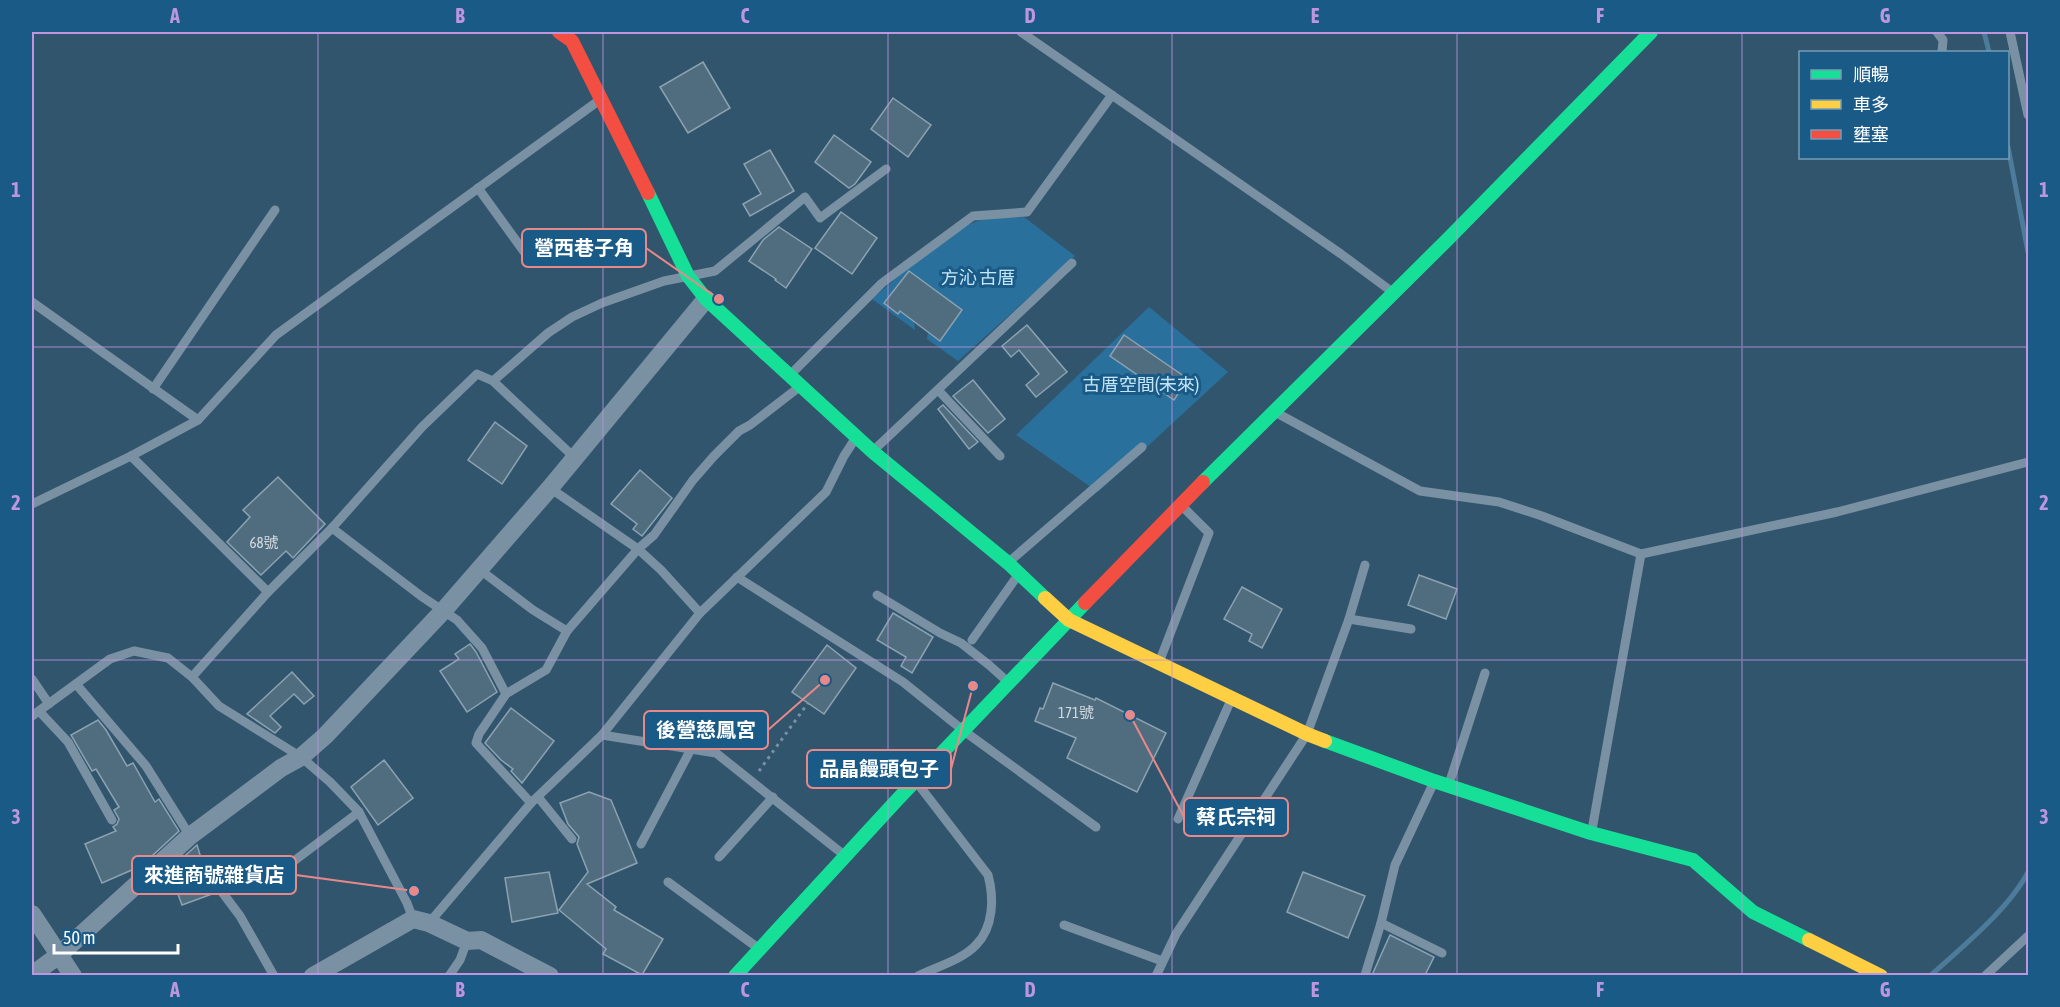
<svg xmlns="http://www.w3.org/2000/svg" width="2060" height="1007" viewBox="0 0 2060 1007" font-family="'Asap Condensed','Noto Sans TC',sans-serif">
  <style>
    .green { fill: #2a709c }
    .lines { fill: none; stroke-linecap: round; stroke-linejoin: round }
    .stream { stroke: #4d7c9b; stroke-width: 5 }
    .building { fill: #506d80; stroke: #8ca2b1; stroke-width: 1.5 }
    .path { stroke: #7991a3; stroke-width: 3; stroke-dasharray: 3 4.5; stroke-linecap: butt }
    .lane { stroke: #7991a3; stroke-width: 9 }
    .street { stroke: #7991a3; stroke-width: 18 }
    .fast { stroke: #16e098; stroke-width: 14 }
    .slow { stroke: #ffcf43; stroke-width: 14 }
    .jam { stroke: #f24e42; stroke-width: 14 }
    .grid { fill: none; stroke: #bd96df; stroke-width: 1.5; stroke-opacity: 0.55 }
    .labels { text-anchor: middle; dominant-baseline: central; stroke-width: 6; stroke-linejoin: round; paint-order: stroke }
    .number-label { font-size: 15px; fill: #d3dadf }
    .park-label { font-size: 18px; fill: #c5e5f9; stroke: #195a86 }
    .leader { fill: none; stroke: #e88989; stroke-width: 2 }
    .callout-dot { fill: #e88989; stroke: #195a86; stroke-width: 2 }
    .callout { fill: #195a86; stroke: #e88989; stroke-width: 2 }
    .callout-label { font-size: 20px; text-anchor: middle; font-weight: bold; fill: #fff }
    .neatline { fill: none; stroke: #bd96df; stroke-width: 2 }
    .grid-label { font-size: 20px; text-anchor: middle; font-weight: bold; fill: #bd96df }
  </style>
  <rect width="100%" height="100%" fill="#32556e"/>
  <g class="green">
    <path d="M1024 217 1075 256 958 361 927 339 928 332 939 317 914 321 915 330 872 299C897 278 952 226 982 220 995 217 1010 218 1024 217Z"/>
    <path d="M1149 307 1228 372 1098 492 1016 435Z"/>
  </g>
  <g class="lines">
    <g class="stream">
      <path d="M1984 32 1989 52"/>
      <path d="M2008 147 2028 252"/>
      <path d="M1930 976C1961 948 2009 909 2028 872"/>
    </g>
  </g>
  <g class="building">
    <path d="M703 62 730 108 688 133 660 87Z"/>
    <path d="M893 98 931 125 908 157 871 129Z"/>
    <path d="M834 135 871 162 855 184 849 188 815 162Z"/>
    <path d="M770 150 794 191 750 216 743 204 761 194 744 164Z"/>
    <path d="M841 212 877 238 852 274 815 248Z"/>
    <path d="M779 227 812 249 786 288 775 280 776 279 749 261 763 240Z"/>
    <path d="M909 271 962 310 940 341 900 311 898 314 884 303Z"/>
    <path d="M1027 325 1067 372 1036 397 1026 385 1039 374 1019 350 1011 357 1002 346Z"/>
    <path d="M1124 335 1188 379 1174 400 1110 356Z"/>
    <path d="M973 380 1005 419 988 433 953 396Z"/>
    <path d="M943 405 978 442 969 449 938 409Z"/>
    <path d="M495 422 527 446 502 484 468 460Z"/>
    <path d="M640 470 672 498 642 536 633 529 637 524 611 504Z"/>
    <path d="M278 477 325 524 293 558 286 551 261 575 227 542 250 517 243 510Z"/>
    <path d="M1419 575 1457 589 1446 619 1408 605Z"/>
    <path d="M1242 587 1282 609 1262 648 1249 641 1252 634 1224 619Z"/>
    <path d="M893 613 933 637 912 673 901 666 906 657 877 640Z"/>
    <path d="M470 644 476 652 497 692 467 712 440 671 459 659 455 654Z"/>
    <path d="M827 645 856 668 824 714 792 692Z"/>
    <path d="M292 672 314 696 304 704 294 694 270 716 281 727 275 733 247 714Z"/>
    <path d="M1053 683 1095 700 1096 698 1166 733 1137 792 1067 758 1076 738 1035 721 1040 708 1043 709Z"/>
    <path d="M511 708 554 741 522 783 511 771 513 769 501 760 485 743Z"/>
    <path d="M98 720 106 730 127 766 133 763 155 802 159 799 179 831 141 866 102 883 85 844 116 831 113 827 117 824 119 819 114 810 119 807 96 769 92 771 71 735Z"/>
    <path d="M384 760 413 798 378 825 351 787Z"/>
    <path d="M589 792 611 800 637 863 587 884 616 907 614 910 663 939 642 975 603 954 606 949 559 910 588 872 577 844 579 837 568 824 560 803Z"/>
    <path d="M197 845 212 894 182 905 169 870Z"/>
    <path d="M549 872 558 913 512 922 505 878Z"/>
    <path d="M1303 872 1365 896 1348 938 1287 912Z"/>
    <path d="M1390 935 1434 957 1425 975H1372Z"/>
  </g>
  <g class="lines">
    <path class="path" d="M759 771 808 703"/>
    <g class="lane">
      <path d="M1021 32 1341 254 1391 291"/>
      <path d="M1937 32 1943 40 1942 52"/>
      <path d="M2010 32 2028 115"/>
      <path d="M478 188 525 253"/>
      <path d="M32 302 198 420"/>
      <path d="M791 374 882 283 973 216 1027 212 1112 95"/>
      <path d="M493 381 575 458"/>
      <path d="M153 389 275 210"/>
      <path d="M938 390 1000 456"/>
      <path d="M1275 412 1420 491 1499 502 1542 516 1641 554 1592 830"/>
      <path d="M875 449 1072 263"/>
      <path d="M131 456 268 592"/>
      <path d="M550 488 638 549 661 570 700 613"/>
      <path d="M32 504 131 456 198 420 276 335 601 99"/>
      <path d="M332 528 421 596 457 620 482 648 506 694"/>
      <path d="M1641 554 1837 512 2028 462"/>
      <path d="M1010 561 1142 447"/>
      <path d="M479 569 533 610 567 631"/>
      <path d="M737 577 903 682 964 731 1096 827"/>
      <path d="M877 595 940 633 961 643 989 665 1008 682"/>
      <path d="M1349 619 1411 629"/>
      <path d="M972 640 1018 575"/>
      <path d="M1160 660 1209 533 1182 506"/>
      <path d="M192 677 268 592 332 528 422 427 477 374 493 381 548 333 572 317 602 303 664 281 715 271 805 197 820 218 886 169"/>
      <path d="M32 679 49 704"/>
      <path d="M76 684 146 766 190 836"/>
      <path d="M39 711 68 742 112 820"/>
      <path d="M32 716 110 659 134 651 168 658 192 677 219 706 301 757 330 782 359 812 407 903 413 919"/>
      <path d="M602 735 716 753 844 855"/>
      <path d="M918 784 988 875C994 897 994 927 976 945 962 960 936 967 918 976"/>
      <path d="M1449 784 1485 673"/>
      <path d="M538 797 572 839"/>
      <path d="M531 803 476 743 479 734 506 694 546 670 567 631 638 549 654 535 693 480 714 456 739 431 750 425 798 388"/>
      <path d="M1178 819 1231 700"/>
      <path d="M641 844 691 749"/>
      <path d="M719 857 773 797"/>
      <path d="M274 876 359 812"/>
      <path d="M668 882 758 948"/>
      <path d="M222 892 240 916 274 976"/>
      <path d="M429 923 531 803 602 735 700 613 826 492 844 456 855 439"/>
      <path d="M1381 923 1442 953"/>
      <path d="M1064 925 1162 961"/>
      <path d="M1365 975 1381 923 1395 865 1433 784"/>
      <path d="M449 976 460 960 467 941"/>
      <path d="M1156 976 1176 934 1307 734 1349 619 1365 565"/>
      <path d="M1985 976 2028 936"/>
    </g>
    <g class="street">
      <path d="M32 914 73 976"/>
      <path d="M32 975 59 955 190 836 281 768 301 757 325 736 444 610 550 488 706 299"/>
      <path d="M313 976 413 919 429 923 467 941 481 940 550 976"/>
    </g>
    <g class="fast">
      <path d="M648 193 688 276 706 299 873 452 1008 563 1045 598"/>
      <path d="M1203 482 1449 238 1651 32"/>
      <path d="M1325 741 1434 781 1591 833 1693 860 1753 912 1809 940"/>
      <path d="M735 976 897 800 1085 603"/>
    </g>
    <g class="slow">
      <path d="M1045 598 1069 620 1307 734 1325 741"/>
      <path d="M1809 940 1881 976"/>
    </g>
    <g class="jam">
      <path d="M559 32 572 41 648 193"/>
      <path d="M1085 603 1203 482"/>
    </g>
  </g>
  <path class="grid" d="M318 32V976M603 32V976M888 32V976M1172 32V976M1457 32V976M1742 32V976M32 347H2028M32 660H2028"/>
  <g class="labels">
    <g class="number-label">
      <text x="264" y="542">68號</text>
      <text x="1076" y="712">171號</text>
    </g>
    <g class="park-label">
      <text x="978" y="277">方沁 古厝</text>
      <text x="1141" y="384">古厝空間(未來)</text>
    </g>
  </g>
  <path class="leader" d="M719 299L646 248M825 680L768 730M973 686L951 769M1130 715L1184 817M414 891L296 875"/>
  <g class="callout-dot">
    <circle cx="719" cy="299" r="6"/>
    <circle cx="825" cy="680" r="6"/>
    <circle cx="973" cy="686" r="6"/>
    <circle cx="1130" cy="715" r="6"/>
    <circle cx="414" cy="891" r="6"/>
  </g>
  <g class="callout">
    <rect x="522" y="229" width="124" height="38" rx="6"/>
    <rect x="644" y="711" width="124" height="38" rx="6"/>
    <rect x="807" y="750" width="144" height="38" rx="6"/>
    <rect x="1184" y="798" width="104" height="38" rx="6"/>
    <rect x="132" y="856" width="164" height="38" rx="6"/>
  </g>
  <g class="callout-label">
    <text x="584" y="255">營西巷子角</text>
    <text x="706" y="737">後營慈鳳宮</text>
    <text x="879" y="776">品晶饅頭包子</text>
    <text x="1236" y="824">蔡氏宗祠</text>
    <text x="214" y="882">來進商號雜貨店</text>
  </g>
  <rect width="2060" height="1007" fill="none" stroke="#195a86" stroke-width="66"/>
  <rect x="1799" y="51" width="210" height="108" fill="#195a86" stroke="#759cb6" stroke-width="1.5"/>
  <rect x="1811" y="70" width="30" height="9" fill="#16e098" stroke="#759cb6" stroke-width="1.5"/>
  <text x="1853" y="81" font-size="18" fill="#ffffff">順暢</text>
  <rect x="1811" y="100" width="30" height="9" fill="#ffcf43" stroke="#759cb6" stroke-width="1.5"/>
  <text x="1853" y="111" font-size="18" fill="#ffffff">車多</text>
  <rect x="1811" y="130" width="30" height="9" fill="#f24e42" stroke="#759cb6" stroke-width="1.5"/>
  <text x="1853" y="141" font-size="18" fill="#ffffff">壅塞</text>
  <path d="M54 944v9h124v-9" fill="none" stroke="#ffffff" stroke-width="3"/>
  <text x="63" y="944" font-size="18" fill="#ffffff" stroke="#195a86" stroke-width="4.5" paint-order="stroke">50 m</text>
  <rect x="33" y="33" width="1994" height="941" class="neatline"/>
  <g class="grid-label">
    <text x="175" y="23">A</text>
    <text x="460" y="23">B</text>
    <text x="745" y="23">C</text>
    <text x="1030" y="23">D</text>
    <text x="1315" y="23">E</text>
    <text x="1600" y="23">F</text>
    <text x="1885" y="23">G</text>
    <text x="16" y="197">1</text>
    <text x="2044" y="197">1</text>
    <text x="16" y="510">2</text>
    <text x="2044" y="510">2</text>
    <text x="16" y="824">3</text>
    <text x="2044" y="824">3</text>
    <text x="175" y="997">A</text>
    <text x="460" y="997">B</text>
    <text x="745" y="997">C</text>
    <text x="1030" y="997">D</text>
    <text x="1315" y="997">E</text>
    <text x="1600" y="997">F</text>
    <text x="1885" y="997">G</text>
  </g>
</svg>
